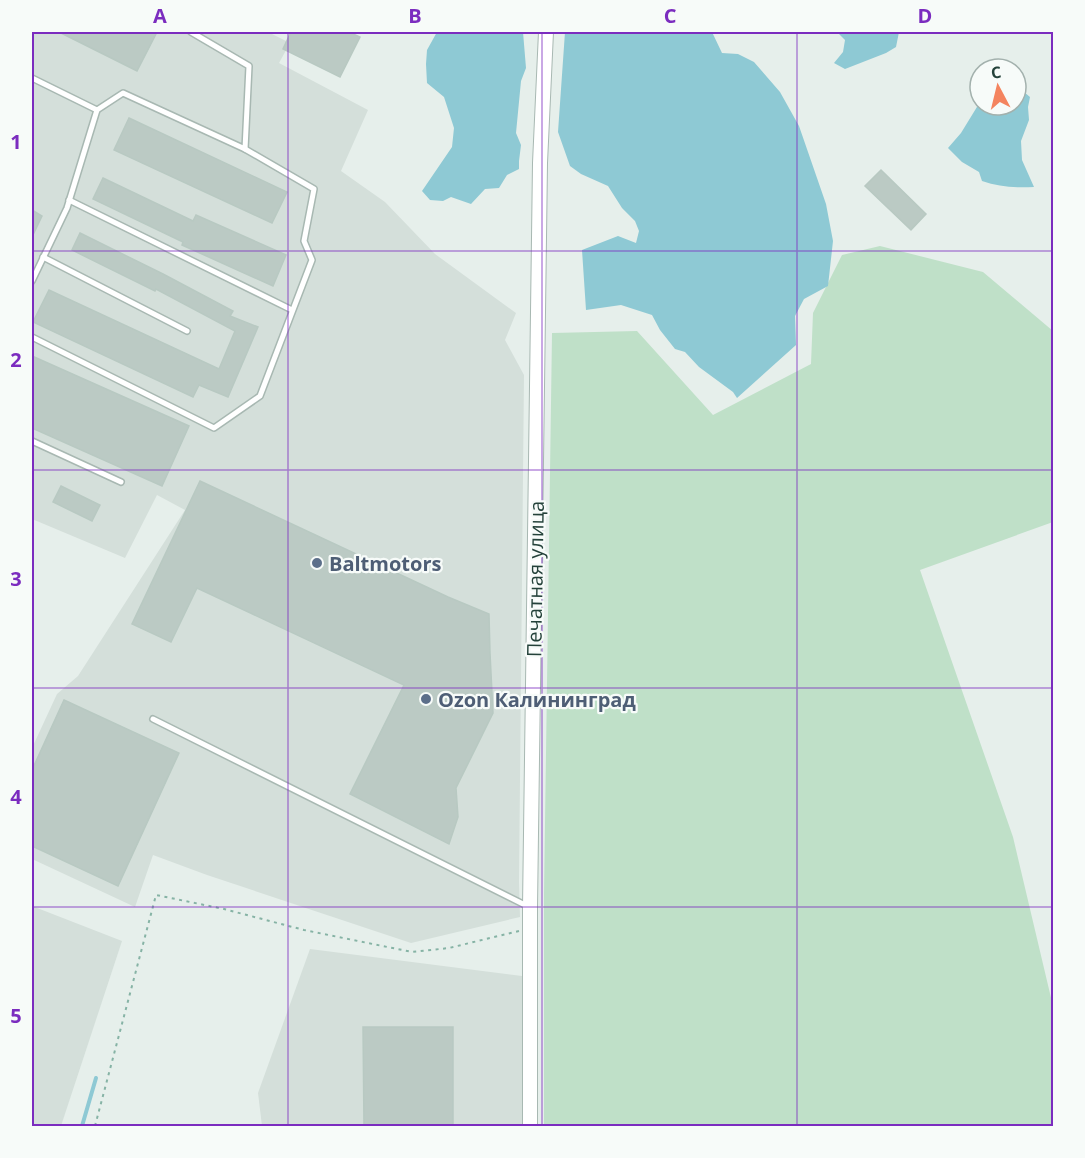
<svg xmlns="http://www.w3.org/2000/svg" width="1085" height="1158" viewBox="0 0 1085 1158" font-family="'Open Sans',sans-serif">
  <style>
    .built { fill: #d4dfda }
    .green { fill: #bfe0c8 }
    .water { fill: #8ec9d4 }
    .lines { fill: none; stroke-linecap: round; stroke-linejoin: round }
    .stream { stroke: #8ec9d4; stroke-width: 4 }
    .building { fill: #bbcac4; stroke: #b8c9c2; stroke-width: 1.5 }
    .service-casing { stroke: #a8b8b2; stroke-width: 8 }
    .tertiary-casing { stroke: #a8b8b2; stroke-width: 16 }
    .path { stroke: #86b3a5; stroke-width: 2; stroke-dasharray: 3 4.5; stroke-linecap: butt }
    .service { stroke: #fff; stroke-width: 5 }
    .tertiary { stroke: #fff; stroke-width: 14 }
    .grid { fill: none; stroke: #7b2cbf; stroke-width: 1.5; stroke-opacity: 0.55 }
    .service-dot { fill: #5c6f8a; stroke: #f7fbf9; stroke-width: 2 }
    .labels { text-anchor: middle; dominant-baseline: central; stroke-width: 4.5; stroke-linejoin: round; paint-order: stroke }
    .service-label { font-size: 20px; font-weight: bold; fill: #4e5e75; stroke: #f7fbf9; text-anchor: start }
    .street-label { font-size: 20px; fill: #24423a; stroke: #f7fbf9 }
    .neatline { fill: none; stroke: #7b2cbf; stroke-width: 2 }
    .grid-label { font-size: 20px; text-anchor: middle; font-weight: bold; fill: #7b2cbf }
  </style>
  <rect width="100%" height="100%" fill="#e6efeb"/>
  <g class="built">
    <path d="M32 32H268L290 43 279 63 368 110 341 171 385 202 435 254 516 313 505 340 524 375 519 882 520 917 411 943 207 875 153 855 135 907 32 859V748L57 694 78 676 185 510 157 495 125 558 32 519Z"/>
    <path d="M32 906 122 941 61 1126H32Z"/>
    <path d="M310 949 530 977 528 1126H262L258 1093Z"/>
  </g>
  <path class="green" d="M880 246 983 272 1053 331V522L920 570 1013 837 1052 1002H1053V1126H544V894L552 333 637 331 713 415 811 364 813 313 842 255Z"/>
  <g class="water">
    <path d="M437 32H523L526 68 521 81 516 133 521 145 519 161V169L507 175 499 188 485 189 471 204 451 197 443 201 430 200 422 191 452 147 454 128 444 97 427 83 426 64 427 50Z"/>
    <path d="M565 32H712L722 53 738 54 754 62 780 92 799 126 826 204 833 241 828 286 804 299 795 316 796 345 737 398 733 392 699 367 685 352 675 349 660 330 652 315 621 305 586 310 582 250 618 236 636 243 639 231 635 221 622 208 608 186 581 174 570 166 558 132Z"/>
    <path d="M837 32H899L896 47 886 53 845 69 834 63 843 52 845 40Z"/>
    <path d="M1018 87 1030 97 1028 107 1029 120 1021 141 1022 160 1034 187C1015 188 999 187 982 181L979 172 962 162 948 148 961 133 980 102V105H1016V88Z"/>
  </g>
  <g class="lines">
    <path class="stream" d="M82 1126 96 1078"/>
  </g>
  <g class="building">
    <path d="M59 32H157L137 71Z"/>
    <path d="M291 32H349L360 37 340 77 283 49Z"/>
    <path d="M129 118 287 192 272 223 114 150Z"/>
    <path d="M881 170 926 214 911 230 865 186Z"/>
    <path d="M103 178 193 221 196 215 286 255 273 286 182 245 183 242 93 199Z"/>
    <path d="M32 210 42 216 32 237Z"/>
    <path d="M80 233 163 274 233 311 230 316 258 327 228 397 199 385 193 397 33 322 49 290 219 369 235 331 156 289 155 291 72 250Z"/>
    <path d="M32 356 189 426 162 486 32 428Z"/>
    <path d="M200 481 448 597 489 614 490 653 493 713 456 788 458 817 449 844 350 794 404 685 197 588 171 642 132 624Z"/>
    <path d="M61 486 100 505 92 521 53 502Z"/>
    <path d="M64 700 179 753 118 886 32 846V770Z"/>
    <path d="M363 1027H453V1126H364Z"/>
  </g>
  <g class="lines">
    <g class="service-casing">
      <g id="service">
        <path d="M32 78 97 110"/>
        <path d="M69 200 292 310"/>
        <path d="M43 257 187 331"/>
        <path d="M32 281 67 208 97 110 123 93 245 149 249 66 191 32"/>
        <path d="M32 337 214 428 260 396 312 260 304 241 314 189 245 149"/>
        <path d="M32 441 121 482"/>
        <path d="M153 719 529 907"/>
      </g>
    </g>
    <g class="tertiary-casing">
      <path id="tertiary" d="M530 1126V908L540 163 546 32"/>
    </g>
    <path class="path" d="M95 1126 156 895 224 909 304 930 412 952 449 948 519 931"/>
    <use href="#service" class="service"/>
    <use href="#tertiary" class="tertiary"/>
  </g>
  <path class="grid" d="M288 32V1126M542 32V1126M797 32V1126M32 251H1054M32 470H1054M32 688H1054M32 907H1054"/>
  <g class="service-dot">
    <circle cx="317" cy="563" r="6"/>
    <circle cx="426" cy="699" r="6"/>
  </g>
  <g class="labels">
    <g class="service-label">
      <text x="329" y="563">Baltmotors</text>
      <text x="438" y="699">Ozon Калининград</text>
    </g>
    <g class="street-label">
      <text transform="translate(535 579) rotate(-89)">Печатная улица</text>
    </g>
  </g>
  <rect width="1085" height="1158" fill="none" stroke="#f7fbf9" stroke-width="66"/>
  <g transform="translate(998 87) rotate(353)"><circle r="28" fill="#f7fbf9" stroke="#a3b1ad" stroke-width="1.5"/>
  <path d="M0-4.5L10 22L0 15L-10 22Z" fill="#f4845f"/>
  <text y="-9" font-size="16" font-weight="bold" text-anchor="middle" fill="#24423a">С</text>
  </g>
  <rect x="33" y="33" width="1019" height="1092" class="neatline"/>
  <g class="grid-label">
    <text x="160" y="23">A</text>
    <text x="415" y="23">B</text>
    <text x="670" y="23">C</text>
    <text x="925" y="23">D</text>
    <text x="16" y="149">1</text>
    <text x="16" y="367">2</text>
    <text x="16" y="586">3</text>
    <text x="16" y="804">4</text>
    <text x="16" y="1023">5</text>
  </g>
</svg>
